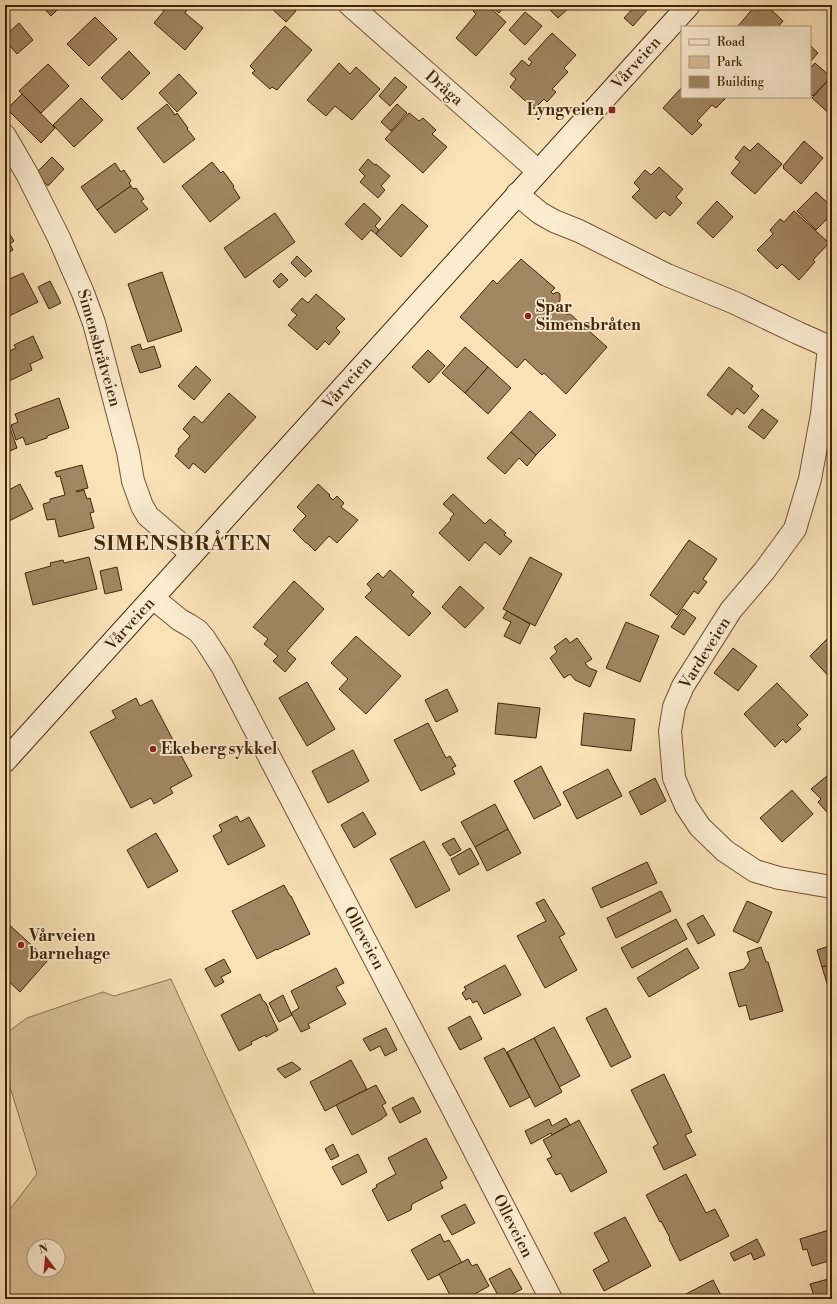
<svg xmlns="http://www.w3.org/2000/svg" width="837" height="1304" viewBox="0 0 837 1304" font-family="'Libre Bodoni',serif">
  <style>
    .green { fill: #dac299; stroke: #8e7451; fill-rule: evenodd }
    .building { fill: #a18763; stroke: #422509 }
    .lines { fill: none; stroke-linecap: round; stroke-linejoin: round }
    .street-casing { stroke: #705434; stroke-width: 24 }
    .secondary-casing { stroke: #422509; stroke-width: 24 }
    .street { stroke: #fbecd0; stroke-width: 22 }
    .secondary { stroke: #fbecd0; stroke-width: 22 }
    .poi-dot { fill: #8f2418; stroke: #fbecd0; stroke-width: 1.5 }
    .labels { text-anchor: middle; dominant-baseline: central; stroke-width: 3.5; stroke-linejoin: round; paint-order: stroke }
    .street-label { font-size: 16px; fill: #422509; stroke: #fbecd0 }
    .poi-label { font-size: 16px; font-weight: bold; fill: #422509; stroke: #fbecd0; text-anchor: start }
    .district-label { font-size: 20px; font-weight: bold; letter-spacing: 1px; fill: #422509; stroke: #fbecd0 }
  </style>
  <rect width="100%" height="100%" fill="#f9e2b6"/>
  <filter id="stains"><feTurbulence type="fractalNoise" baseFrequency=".005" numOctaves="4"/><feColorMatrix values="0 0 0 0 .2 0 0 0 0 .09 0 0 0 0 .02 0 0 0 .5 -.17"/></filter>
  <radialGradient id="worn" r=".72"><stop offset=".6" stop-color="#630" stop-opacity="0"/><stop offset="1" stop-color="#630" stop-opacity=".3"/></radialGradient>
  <path class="green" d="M171 979 317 1299H5V1216L37 1174 5 1071V1034L27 1018 103 992 114 996ZM34 1246H58V1270H34Z"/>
  <g class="building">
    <path d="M41 5H62L51 16Z"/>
    <path d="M157 5H185L188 8 185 13 203 28 185 50 154 23 164 11Z"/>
    <path d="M268 5H292L291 6 296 11 286 22Z"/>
    <path d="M478 5H487L506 22 476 56 456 38 476 14 473 11Z"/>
    <path d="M489 5H506L499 13Z"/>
    <path d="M549 5H572L558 18 547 7Z"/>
    <path d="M636 5H643L648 9 633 26 624 18Z"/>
    <path d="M756 5H766L783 21 778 27H737Z"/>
    <path d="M525 12 542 26 525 45 509 30Z"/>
    <path d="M95 17 117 39 89 66 67 44Z"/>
    <path d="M19 23 33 40 17 54 5 40V36Z"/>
    <path d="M285 26 312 50 277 90 272 87 270 89 252 73 255 71 250 66Z"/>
    <path d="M552 33 576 55 564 68 568 72 552 89 556 92 547 102 544 99 534 109 510 87 516 79 510 74 522 60 529 66 532 62 528 59Z"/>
    <path d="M810 45 818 53 810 62Z"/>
    <path d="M129 51 150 73 122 100 101 78Z"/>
    <path d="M339 63 350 74 356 67 380 89 352 120 335 106 326 116 307 100Z"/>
    <path d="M815 63 831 77 813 96 810 93V68Z"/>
    <path d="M48 64 69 86 41 113 19 91Z"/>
    <path d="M179 74 197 93 177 112 159 93Z"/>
    <path d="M832 76V116L812 98Z"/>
    <path d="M395 77 407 87 390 106 379 96Z"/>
    <path d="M682 87V97H722L725 99 716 108 712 105 697 121 702 125 692 135 663 108Z"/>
    <path d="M22 94 55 128 41 143 7 109Z"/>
    <path d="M81 98 103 120 74 147 53 125Z"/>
    <path d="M167 104 175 115 177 113 188 128 187 129 195 139 164 163 137 128Z"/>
    <path d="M397 104 407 113 391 131 381 122Z"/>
    <path d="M409 113 419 121 423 118 436 130 432 134 447 147 423 173 385 139Z"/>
    <path d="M804 141 823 158 801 184 783 168 784 167 783 166Z"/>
    <path d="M758 143 782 164 755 194 731 173 740 162 735 158 744 146 750 151Z"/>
    <path d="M52 157 64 169 48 186 35 174Z"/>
    <path d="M368 159 375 165 376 164 390 176 381 186 385 190 378 198 360 182 365 176 359 170Z"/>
    <path d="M212 162 221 173 223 171 234 186 233 187 240 198 210 222 182 186Z"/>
    <path d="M115 163 121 172 124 170 131 181 129 183 131 186 97 210 81 187Z"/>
    <path d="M659 167 683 189 676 197 682 203 670 216 664 211 656 219 632 197 640 189 634 183 645 170 651 175Z"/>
    <path d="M131 186 133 189 136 188 144 199 141 201 148 209 115 233 97 210Z"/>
    <path d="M816 192 832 207V214L816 230 797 211Z"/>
    <path d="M717 201 733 217 713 238 697 223Z"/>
    <path d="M364 203 381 219 375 226 379 230 376 234 371 230 362 240 345 224Z"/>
    <path d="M402 204 428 226 401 257 376 234Z"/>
    <path d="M794 211 829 243 813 260 815 262 799 280 782 264 777 269 757 250 773 234 770 230 780 219 784 222Z"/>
    <path d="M275 213 295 242 245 278 224 248Z"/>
    <path d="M5 227 14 241 10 244 13 250 5 255Z"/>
    <path d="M297 256 312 271 305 277 291 263Z"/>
    <path d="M521 259 555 288 551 292 553 294 557 292 560 294V301L556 304 568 315 569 313 607 347 566 394 544 373 542 375 525 359 517 368 460 317 493 280 497 284Z"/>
    <path d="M162 272 182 331 148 342 128 284Z"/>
    <path d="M23 273 38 302 5 318V281Z"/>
    <path d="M281 273 288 280 279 288 273 281Z"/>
    <path d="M50 281 61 303 49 309 38 287Z"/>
    <path d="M316 294 345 319 336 328 340 332 329 345 325 341 317 350 288 325 297 315 291 310 302 298 308 303Z"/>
    <path d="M33 336 43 358 30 364 32 370 5 383V353L16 348 14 345Z"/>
    <path d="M140 344 142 350 154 346 161 367 140 373 131 347Z"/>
    <path d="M465 347 488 367 465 393 442 373Z"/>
    <path d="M428 350 445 366 429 383 412 367Z"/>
    <path d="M196 366 211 380 194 400 178 386Z"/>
    <path d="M488 367 511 388 488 414 465 393Z"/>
    <path d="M729 367 753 386 751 389 759 396 744 414 737 408 732 415 707 395Z"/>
    <path d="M229 393 256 417 205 473 193 463 189 469 175 456 179 451 178 449 190 436 183 429 194 416 202 423Z"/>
    <path d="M59 398 69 428 47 436V438L26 445 23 437 16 440 11 425 18 422 15 414Z"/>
    <path d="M762 409 778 421 764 439 748 427Z"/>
    <path d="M530 411 556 435 536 455 511 432Z"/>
    <path d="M5 413 17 448 5 453Z"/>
    <path d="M511 432 536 455 527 466 519 458 505 474 487 458Z"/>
    <path d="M82 465 88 488 76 491 77 492 84 490 87 499 90 498 94 512 90 513 94 528 59 537 55 519 47 520 43 504 50 502V499L65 495 60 476 57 477 55 472Z"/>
    <path d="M20 484 33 509 5 523V492Z"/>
    <path d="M318 484 330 495 329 496 333 500 337 496 344 503 341 507 358 520 337 543 329 536 315 551 307 543H306L293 530 306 516 297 507Z"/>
    <path d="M453 494 485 524 490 519 506 533 504 535 512 541 500 555 485 542 469 561 439 533 451 520 450 519 454 514 443 504Z"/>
    <path d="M689 540 717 559 703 579 707 582 698 594 694 591 677 615 650 595Z"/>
    <path d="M89 557 97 589 33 605 25 573 51 566 50 563 63 560 64 563Z"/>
    <path d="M530 557 562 574 535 626 503 609Z"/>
    <path d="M117 567 122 590 105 594 100 571Z"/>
    <path d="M390 570 414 592 411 595 431 613 409 636 365 597 372 590 367 584 378 573 383 578Z"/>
    <path d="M294 581 324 609 287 651 296 659 285 672 273 661 278 656 264 644 268 639 253 627Z"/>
    <path d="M460 586 484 608 465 628 442 607Z"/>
    <path d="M683 609 696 618 684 635 671 627Z"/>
    <path d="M507 611 530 624 520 644 504 636 511 622 503 618Z"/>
    <path d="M626 622 659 636 640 682 606 668Z"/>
    <path d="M356 636 401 676 366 714 339 689 348 679 331 663Z"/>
    <path d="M830 636 832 638V680L810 656Z"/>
    <path d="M566 638 570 643 577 638 592 659 585 663 589 668 597 671 590 687 575 680 570 674 564 678 550 658 557 652 554 647Z"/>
    <path d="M733 648 757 666 738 691 714 673Z"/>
    <path d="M307 682 335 729 307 746 279 698Z"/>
    <path d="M777 683 808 715 797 725 801 729 786 743 783 739 775 747 744 714Z"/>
    <path d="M447 689 458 711 436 722 425 700Z"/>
    <path d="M136 698 140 706 152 700 192 776 170 788 173 793 154 804 151 798 131 808 90 732 116 718 112 711Z"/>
    <path d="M498 703 540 708 536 738 495 734Z"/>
    <path d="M584 713 635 719 631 751 581 745Z"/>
    <path d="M428 723 446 758 450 756 456 766 452 768 455 774 421 791 394 740Z"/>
    <path d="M353 750 369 781 328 803 312 771Z"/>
    <path d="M541 766 561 805 534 819 514 781Z"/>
    <path d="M608 769 622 796 577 819 563 792Z"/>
    <path d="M832 772V818L818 802 821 799 811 789Z"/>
    <path d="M655 778 666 801 641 815 629 792Z"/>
    <path d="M792 790 813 814 782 842 760 818Z"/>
    <path d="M495 804 508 829 475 847 461 822Z"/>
    <path d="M363 812 376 834 354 848 341 825Z"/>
    <path d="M237 816 240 822 249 817 265 846 228 865 213 836 222 831 219 825Z"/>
    <path d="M508 829 521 853 487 871 475 847Z"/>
    <path d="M156 833 178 871 148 888 127 850Z"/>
    <path d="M454 838 461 850 450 856 442 844Z"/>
    <path d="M424 841 450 890 416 908 390 859Z"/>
    <path d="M470 848 479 864 459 875 451 859Z"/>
    <path d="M647 862 657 883 601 908 592 888Z"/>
    <path d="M284 885 290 896H291L310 934 277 950V949L257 959 232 911Z"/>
    <path d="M661 891 671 911 616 938 607 918Z"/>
    <path d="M544 899 565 934 559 937 577 970 545 988 517 936 546 921 536 903Z"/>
    <path d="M747 901 772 912 758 943 733 931Z"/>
    <path d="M703 915 715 935 698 944 687 924Z"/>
    <path d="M676 919 687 939 632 968 621 948Z"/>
    <path d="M5 921 48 960 20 992 5 978Z"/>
    <path d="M832 945V964L822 967 817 950Z"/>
    <path d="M761 947 766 962H768L783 1011 750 1020 746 1005 739 1007 729 973 744 969 750 961 747 952Z"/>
    <path d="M687 948 699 968 649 997 637 978Z"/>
    <path d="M224 959 231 972 221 977 224 982 215 987 205 969Z"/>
    <path d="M832 964V1000L822 967Z"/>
    <path d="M505 965 521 995 484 1014 477 1001 473 1003 470 998 466 1000 462 993 466 990 464 987Z"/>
    <path d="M336 968 344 983 336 987 346 1004 308 1024 310 1028 301 1032 291 1013 299 1008 291 991Z"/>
    <path d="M260 994 263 1001 265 1002 268 1007V1009L278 1030 266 1037 265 1035 251 1042 252 1044 239 1051 221 1015Z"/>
    <path d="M283 995 292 1015 279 1022 269 1003Z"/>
    <path d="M606 1008 631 1057 611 1067 586 1018Z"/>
    <path d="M470 1016 482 1039 460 1050 448 1028Z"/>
    <path d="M554 1027 580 1076 559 1087 534 1038Z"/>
    <path d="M386 1028 397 1050 385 1056 380 1046 370 1051 363 1039Z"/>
    <path d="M534 1038 562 1092 535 1107 507 1052Z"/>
    <path d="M504 1048 530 1097 510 1107 484 1058Z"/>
    <path d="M351 1060 367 1089 325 1111 310 1082Z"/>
    <path d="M292 1062 301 1069 285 1078 277 1069Z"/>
    <path d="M664 1074 692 1132 685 1135 696 1155 664 1170 653 1147 658 1144 631 1090Z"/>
    <path d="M376 1085 386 1103 382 1105 387 1115 382 1118V1119L352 1135 336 1105Z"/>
    <path d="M413 1097 421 1112 400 1123 392 1108Z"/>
    <path d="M566 1118 570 1125 552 1135 551 1133 531 1144 525 1131 549 1119 552 1126Z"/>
    <path d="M579 1120 607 1172 571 1192 561 1173 556 1175 547 1159 552 1157 543 1140Z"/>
    <path d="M426 1138 447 1178 440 1182 443 1188 412 1204 411 1210 388 1221 372 1190 377 1187 376 1185 396 1174 388 1158Z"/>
    <path d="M333 1144 339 1156 331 1160 325 1149Z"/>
    <path d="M358 1154 367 1172 342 1185 332 1167Z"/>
    <path d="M686 1174 706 1213 715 1209 729 1236 680 1261 669 1239 670 1238 661 1221 660 1222 646 1195Z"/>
    <path d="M465 1204 475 1223 452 1235 441 1216Z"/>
    <path d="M625 1217 651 1266 604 1291 593 1270 609 1261 594 1233Z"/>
    <path d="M832 1229V1260L812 1266 807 1249 803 1250 800 1239Z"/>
    <path d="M440 1234 444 1242 449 1240 462 1263 428 1280 411 1250Z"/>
    <path d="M757 1239 765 1255 754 1260 751 1253 734 1261 730 1253Z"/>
    <path d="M468 1259 472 1266 477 1264 489 1286 466 1299H452L439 1274Z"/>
    <path d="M510 1268 522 1289 503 1299H500L489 1279Z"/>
    <path d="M832 1278V1297L827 1299H815L810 1284Z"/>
    <path d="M713 1280 723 1299H682L683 1298 682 1296Z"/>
  </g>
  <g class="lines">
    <g class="street-casing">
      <g id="street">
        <path d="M350 5 538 171"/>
        <path d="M5 136 27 174 59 238 83 293 94 323 128 452 133 481 142 506 148 516 192 554"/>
        <path d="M517 194 540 213 554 221 579 231 667 275 735 303 798 333 832 348"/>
        <path d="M829 347 822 414 810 479 795 529 765 570 731 610 683 686 674 707 670 731 674 778 686 806 700 827 725 851 755 871 779 878 832 887"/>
        <path d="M153 598 180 620 189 625 198 631 204 638 222 666 454 1111 551 1299"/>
      </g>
    </g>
    <g class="secondary-casing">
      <path id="secondary" d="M5 761 689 5"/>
    </g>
    <use href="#street" class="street"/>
    <use href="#secondary" class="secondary"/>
  </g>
  <g class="poi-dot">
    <rect x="608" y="106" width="8" height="8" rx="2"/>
    <circle cx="528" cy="316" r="4"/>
    <circle cx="153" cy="749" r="4"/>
    <circle cx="21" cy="945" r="4"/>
  </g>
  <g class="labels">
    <g class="street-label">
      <text transform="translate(636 63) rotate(-48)">Vårveien</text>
      <text transform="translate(444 88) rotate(41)">Dråga</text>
      <text transform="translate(99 348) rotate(74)">Simensbråtveien</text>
      <text transform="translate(347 383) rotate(-48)">Vårveien</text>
      <text transform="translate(130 624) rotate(-48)">Vårveien</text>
      <text transform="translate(705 653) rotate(-58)">Vardeveien</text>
      <text transform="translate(364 938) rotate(62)">Olleveien</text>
      <text transform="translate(513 1226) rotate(63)">Olleveien</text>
    </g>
    <g class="poi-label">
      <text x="604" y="110" text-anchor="end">Lyngveien</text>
      <text x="536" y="307">Spar<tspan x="536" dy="18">Simensbråten</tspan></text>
      <text x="161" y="749">Ekeberg sykkel</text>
      <text x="29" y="936">Vårveien<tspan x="29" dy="18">barnehage</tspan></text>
    </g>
    <g class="district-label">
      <text x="183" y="544">SIMENSBRÅTEN</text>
    </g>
  </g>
  <rect width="837" height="1304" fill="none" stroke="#f9e2b6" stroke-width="20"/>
  <rect x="6" y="6" width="825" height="1292" fill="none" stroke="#422509" stroke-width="2"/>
  <rect x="10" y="10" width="817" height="1284" fill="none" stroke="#422509"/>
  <rect x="681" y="26" width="130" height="72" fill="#fbecd0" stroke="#b19c80"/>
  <rect x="689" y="39" width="20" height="6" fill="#fbecd0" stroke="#b19c80"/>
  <text x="717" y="46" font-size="12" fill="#422509">Road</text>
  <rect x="689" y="56" width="20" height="12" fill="#dac299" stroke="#b19c80"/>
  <text x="717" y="66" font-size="12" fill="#422509">Park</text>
  <rect x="689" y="76" width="20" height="12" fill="#a18763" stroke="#b19c80"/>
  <text x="717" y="86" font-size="12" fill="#422509">Building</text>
  <g transform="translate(46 1258) rotate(344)"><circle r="19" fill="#fbecd0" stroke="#b19c80"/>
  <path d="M0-3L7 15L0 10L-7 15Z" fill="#8f2418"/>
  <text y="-6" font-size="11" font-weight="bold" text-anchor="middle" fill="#422509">N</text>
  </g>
  <rect width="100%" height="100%" filter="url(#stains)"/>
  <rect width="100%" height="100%" fill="url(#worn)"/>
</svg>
